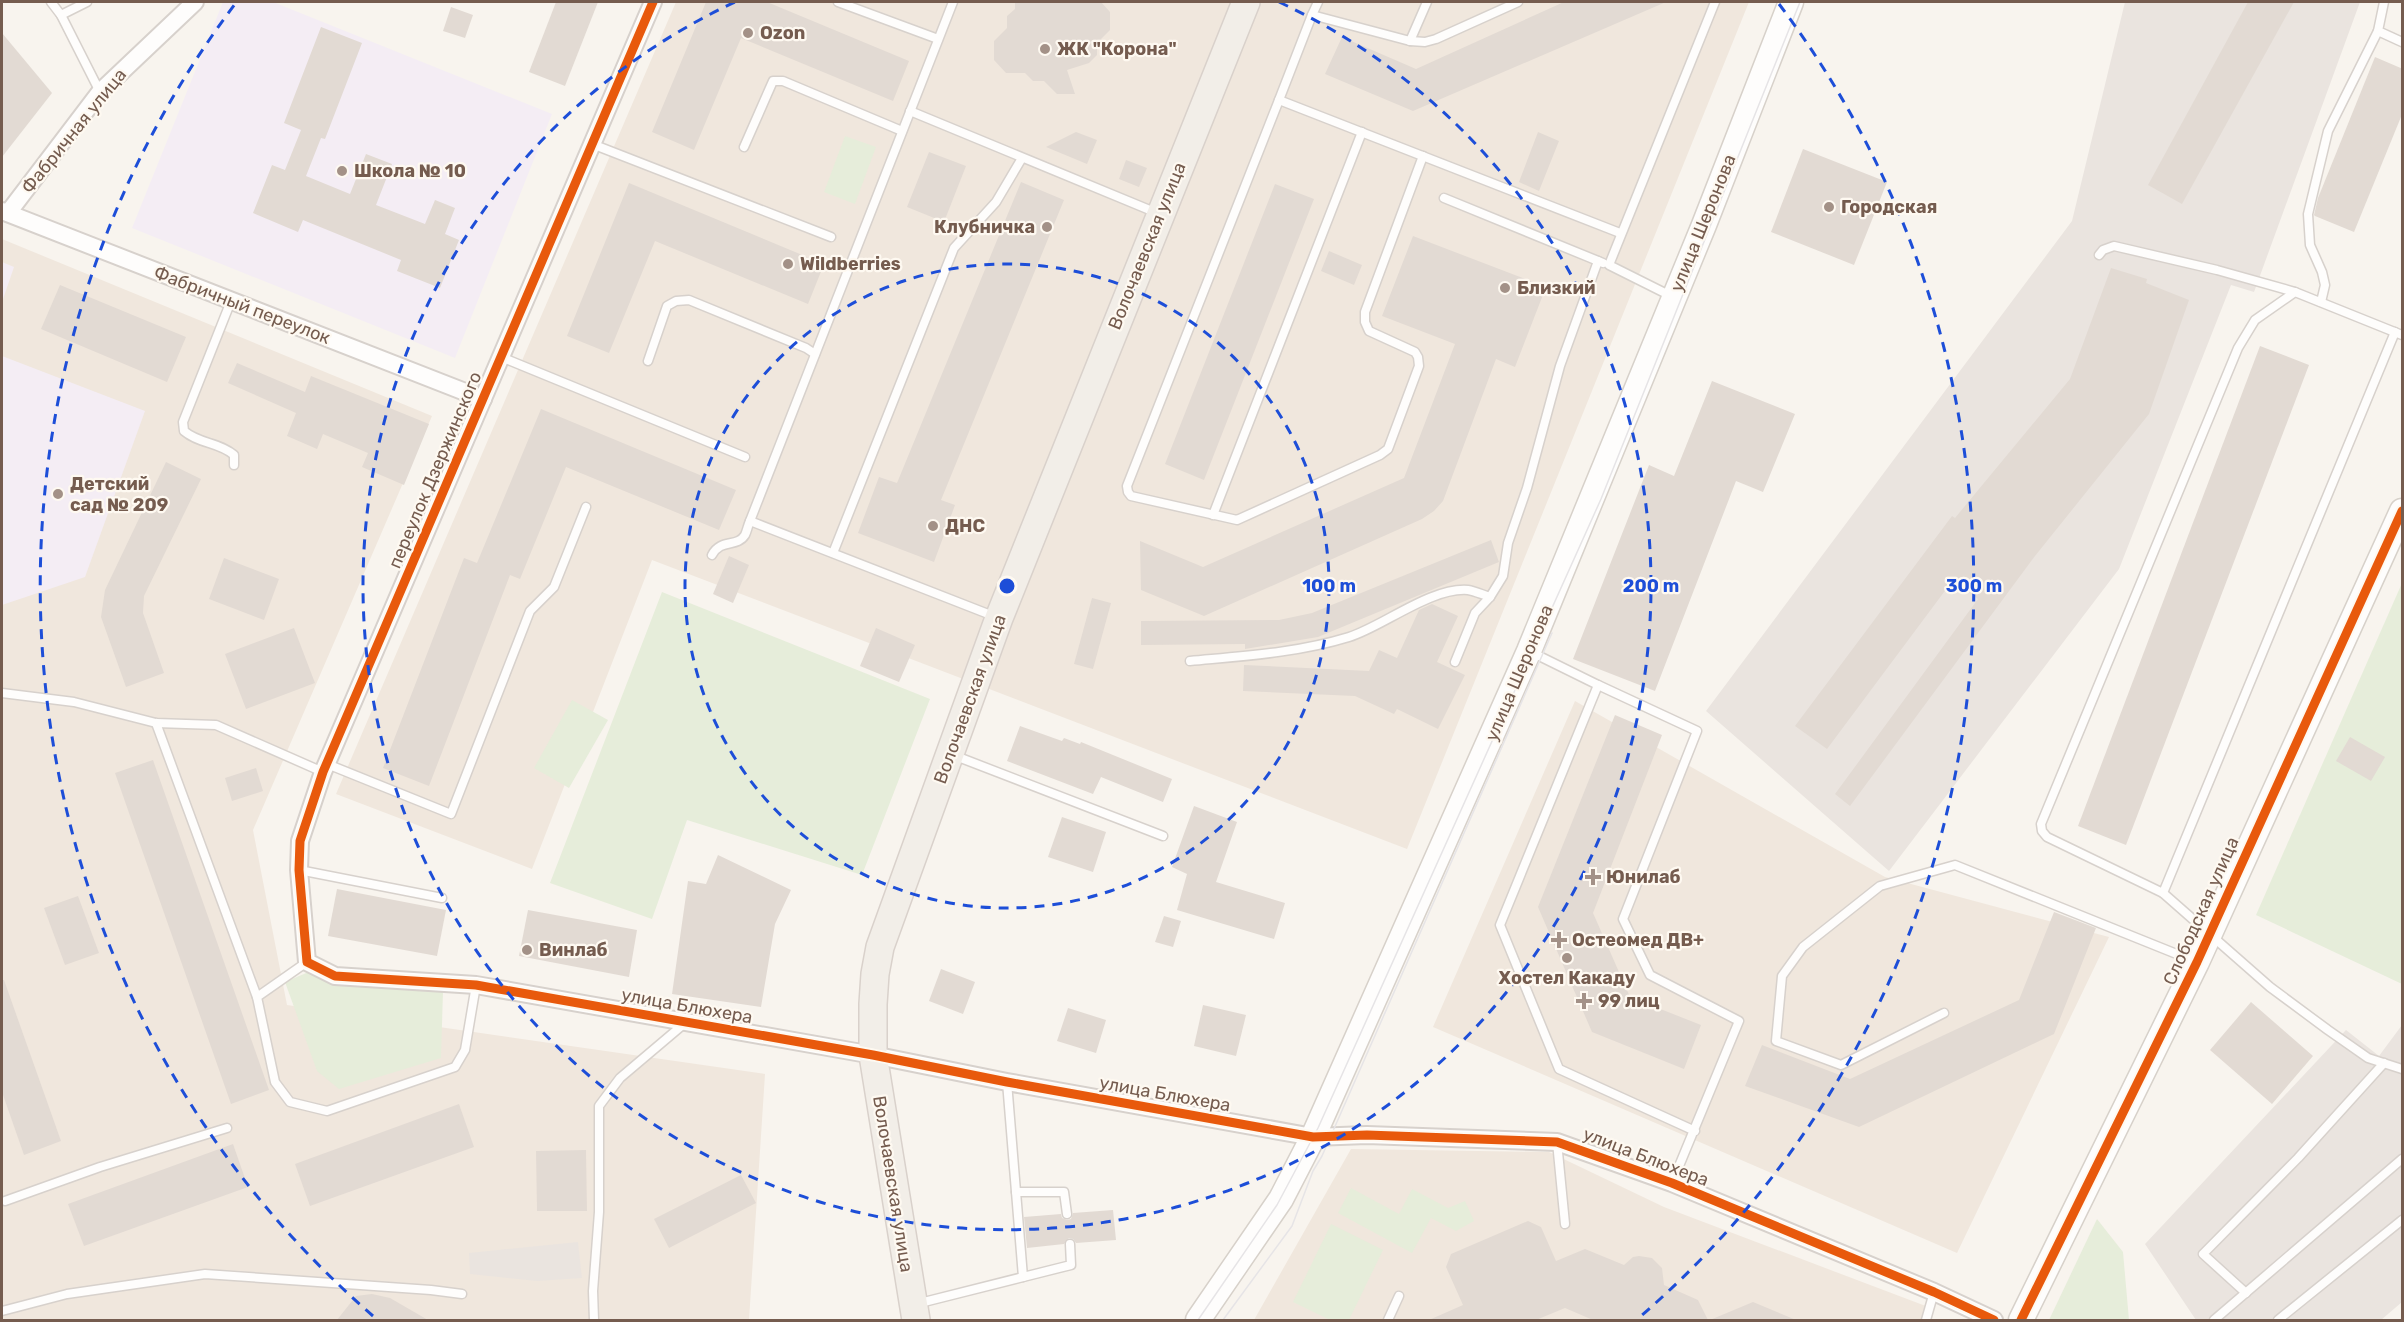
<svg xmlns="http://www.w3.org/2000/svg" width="2404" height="1322" viewBox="0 0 2404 1322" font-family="Rubik,sans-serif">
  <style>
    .residential { fill: #f0e7dd }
    .industrial { fill: #eae4df }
    .education { fill: #f4edf4 }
    .green { fill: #e6edda }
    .building { fill: #e2dad3 }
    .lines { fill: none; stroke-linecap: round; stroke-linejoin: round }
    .lane-casing { stroke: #d7d1cc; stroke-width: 11 }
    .street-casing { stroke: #d7d1cc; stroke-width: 20 }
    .secondary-casing { stroke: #d7d1ca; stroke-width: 27 }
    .primary-casing { stroke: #d9d1cb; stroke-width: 30 }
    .lane { stroke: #fefdfc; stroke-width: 8 }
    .street { stroke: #fefdfc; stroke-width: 16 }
    .secondary { stroke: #fefdfc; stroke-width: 24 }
    .primary { stroke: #f2eee8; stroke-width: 27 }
    .tram { stroke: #e6e4e6; stroke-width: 1.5 }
    .cycleway-casing { stroke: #fef9f1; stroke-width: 13 }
    .cycleway { stroke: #e8590c; stroke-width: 9 }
    .ring { fill: none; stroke: #1d4ed8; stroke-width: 3; stroke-dasharray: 10 8 }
    .poi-dot { fill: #a39187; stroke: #fef9f1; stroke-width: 2 }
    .labels { text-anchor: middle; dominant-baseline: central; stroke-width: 4.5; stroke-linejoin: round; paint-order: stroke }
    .poi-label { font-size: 18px; font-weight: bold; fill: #755c4f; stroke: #fef9f1; text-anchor: start }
    .street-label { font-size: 18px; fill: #755c4f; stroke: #fef9f1 }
    .centre { fill: #1d4ed8; stroke: #fef9f1; stroke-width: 3 }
    .ring-label { font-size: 18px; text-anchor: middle; font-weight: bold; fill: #1d4ed8; stroke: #fef9f1; stroke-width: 4.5; stroke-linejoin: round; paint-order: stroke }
  </style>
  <rect width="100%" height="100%" fill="#f8f4ee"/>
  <g class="residential">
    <path d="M676 2H1749L1407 849 652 560 532 869 336 794Z"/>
    <path d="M2 239 432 416 253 830 287 1005 765 1074 749 1320H2Z"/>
    <path d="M1575 701 1885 877 2109 937 1957 1253 1433 1027Z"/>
    <path d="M1351 1149 1549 1152 1664 1207 1931 1308 1923 1320H1254Z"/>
  </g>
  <g class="industrial">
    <path d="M2125 2H2360L2254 292 2231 285 2119 569 1889 871 1706 711 2072 221Z"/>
    <path d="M2402 1025V1302L2381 1320H2196L2145 1244 2346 1030 2379 1056Z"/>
    <path d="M578 1242 582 1278 537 1281 470 1274 469 1253Z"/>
  </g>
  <g class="education">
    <path d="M223 2H273L552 114 455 358 132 228Z"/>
    <path d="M2 262 14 267 2 302Z"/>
    <path d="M2 356 145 411 85 577 2 605Z"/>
  </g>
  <g class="green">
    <path d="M845 136 876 147 855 204 824 192Z"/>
    <path d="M2402 583V984L2256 915Z"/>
    <path d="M662 592 930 699 862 875 687 820 652 919 550 883Z"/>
    <path d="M572 700 608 720 569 788 534 768Z"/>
    <path d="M318 968 443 991 441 1058 339 1089 317 1071 285 982Z"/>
    <path d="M1351 1188 1399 1214 1412 1189 1448 1208 1465 1201 1474 1221 1456 1231 1431 1218 1412 1253 1338 1213Z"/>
    <path d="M2097 1219 2123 1252 2129 1320H2049Z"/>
    <path d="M1331 1224 1383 1250 1349 1320H1330L1293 1302Z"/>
  </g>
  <g class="building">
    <path d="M556 2H598L565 86 529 72Z"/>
    <path d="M706 2H767L909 61 893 101 741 38 694 150 652 132Z"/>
    <path d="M1015 2H1101L1110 12V30L1097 43V55L1089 63 1067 70 1075 94H1057L1044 81H1033L1025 73H1006L994 60V41L1007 28V16L1015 9Z"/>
    <path d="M1564 2H1666L1413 111 1325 74 1342 37 1416 69Z"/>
    <path d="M2248 2H2294L2182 204 2148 185Z"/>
    <path d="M451 7 473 15 465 38 443 31Z"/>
    <path d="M321 27 362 43 325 139 321 138 306 176 350 194 366 154 392 164 376 205 425 224 435 200 455 208 445 234 459 240 440 288 397 271 401 260 303 220 298 232 253 213 272 165 285 170 301 130 284 123Z"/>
    <path d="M2 33 52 93 2 157Z"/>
    <path d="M2375 57 2403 69V112L2354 232 2315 216 2314 215 2318 198Z"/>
    <path d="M1076 132 1097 140 1087 164 1046 147Z"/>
    <path d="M1538 132 1559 141 1539 191 1519 182Z"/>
    <path d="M1803 149 1887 182 1854 265 1771 232Z"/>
    <path d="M929 152 966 166 944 222 907 207Z"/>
    <path d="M1126 160 1147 168 1139 187 1119 179Z"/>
    <path d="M1021 182 1064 200 941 500 955 505 934 562 858 533 879 477 897 483Z"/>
    <path d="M629 183 824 264 808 304 655 241 609 353 567 336Z"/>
    <path d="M1275 184 1314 199 1204 480 1165 464Z"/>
    <path d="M1413 236 1546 287 1515 367 1496 359 1443 501 1434 511 1422 519 1204 616 1141 590 1140 541 1203 567 1404 478 1455 344 1382 316Z"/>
    <path d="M1329 251 1362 265 1354 285 1321 271Z"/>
    <path d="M2111 268 2147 279 2146 283 2189 300 2149 414 2035 556 1850 806 1835 794 1978 599 1953 580 1827 749 1795 726 1952 516 1955 518 2070 379Z"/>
    <path d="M60 285 186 337 167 382 41 329Z"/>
    <path d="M2260 346 2309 365 2126 845 2078 826Z"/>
    <path d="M237 363 305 392 311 376 429 424 404 485 362 467 368 453 323 434 317 449 287 436 296 413 228 383Z"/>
    <path d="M1712 381 1795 414 1763 492 1736 481 1655 691 1573 659 1649 465 1674 476Z"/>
    <path d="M541 409 736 490 719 530 566 467 520 579 510 575 429 786 383 768 464 558 477 563Z"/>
    <path d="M166 462 201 479 144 596 143 613 164 673 126 687 101 617 105 590Z"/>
    <path d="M1491 540 1499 562 1318 637 1245 649V644L1141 645V621L1279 620 1312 613Z"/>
    <path d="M729 556 749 565 733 603 713 594Z"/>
    <path d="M224 558 279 579 264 620 209 599Z"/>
    <path d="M1092 598 1111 603 1093 669 1074 664Z"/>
    <path d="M1432 604 1458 616 1437 662 1465 675 1438 729 1397 709 1394 714 1355 696 1243 691 1244 665 1369 671 1379 650 1397 658 1419 610Z"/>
    <path d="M294 628 315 683 246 709 225 654Z"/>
    <path d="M876 628 915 645 899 682 860 666Z"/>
    <path d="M1615 715 1662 735 1593 913 1630 997 1701 1025 1684 1069 1592 1032 1538 907Z"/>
    <path d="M1020 726 1062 741 1064 738 1080 744 1081 742 1172 779 1163 802 1101 777 1093 794 1007 761Z"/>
    <path d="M2350 737 2385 757 2371 781 2336 761Z"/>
    <path d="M153 760 269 1090 231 1104 115 773Z"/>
    <path d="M256 768 263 791 232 801 225 778Z"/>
    <path d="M1194 806 1237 822 1216 882 1285 903 1274 939 1177 910 1187 874 1172 867Z"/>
    <path d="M1062 817 1106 832 1093 872 1048 857Z"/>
    <path d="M718 855 791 890 775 924 761 1007 672 994 688 881 706 884Z"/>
    <path d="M337 889 446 910 437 956 328 936Z"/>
    <path d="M78 896 99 953 65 965 44 908Z"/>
    <path d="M528 910 637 930 629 977 519 956Z"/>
    <path d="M2054 912 2096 928 2054 1034 1859 1127 1745 1086 1762 1045 1850 1079 2019 1000Z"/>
    <path d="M1164 916 1181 921 1173 947 1155 942Z"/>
    <path d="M941 969 975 982 963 1014 929 1001Z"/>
    <path d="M2 980H4L61 1141 24 1155 2 1092Z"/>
    <path d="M2251 1002 2313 1056 2272 1104 2210 1050Z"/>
    <path d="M1203 1005 1246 1015 1236 1056 1194 1046Z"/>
    <path d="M1068 1008 1106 1020 1096 1053 1057 1041Z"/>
    <path d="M459 1104 474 1147 310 1206 295 1164Z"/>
    <path d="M233 1144 248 1187 84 1246 68 1204Z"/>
    <path d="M586 1150 587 1211H537L536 1151Z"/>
    <path d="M741 1175 756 1203 669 1248 654 1219Z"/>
    <path d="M1113 1210 1116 1240 1076 1243 1073 1239 1069 1238 1064 1244 1027 1248 1024 1217 1061 1214 1062 1218 1067 1220 1071 1219 1073 1213Z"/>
    <path d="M1528 1221 1541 1227 1556 1261 1585 1249 1624 1265 1633 1257 1639 1256 1652 1258 1662 1268 1664 1285 1698 1300 1708 1320H1593L1565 1308 1536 1320H1429L1463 1305 1446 1267 1451 1254Z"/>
    <path d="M372 1294 390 1298 428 1320H337L356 1296Z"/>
    <path d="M1753 1302 1796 1320H1710Z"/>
  </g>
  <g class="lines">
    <g class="lane-casing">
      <g id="lane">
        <path d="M51 2 61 15 100 92"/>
        <path d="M838 2 938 39"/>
        <path d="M953 2 750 521 996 617"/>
        <path d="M1427 2 1410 41 1312 15 1279 100 1620 233"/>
        <path d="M2384 2 2378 31 2402 42"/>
        <path d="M61 15 87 2"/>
        <path d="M1312 15 1318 2"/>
        <path d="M1410 41 1425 42 1436 39 1518 2"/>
        <path d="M1279 100 1127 486 1128 492 1131 496 1237 520 1380 455 1388 449 1419 366 1418 357 1415 352 1369 331 1365 322V312L1423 156"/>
        <path d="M910 111 1157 213"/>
        <path d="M592 144 831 237"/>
        <path d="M744 147 773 81H783L902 131"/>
        <path d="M1444 198 1603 263"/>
        <path d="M2099 255 2103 250 2114 246 2217 270 2295 292"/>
        <path d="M1673 297 1609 265 1715 2"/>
        <path d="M231 301 183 422 184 431C199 444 219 442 234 455V465"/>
        <path d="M2321 302 2325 285 2322 272 2310 245 2308 214 2328 131 2378 31"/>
        <path d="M2395 332 2163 893 2270 987 2328 1030 2368 1058 2402 1069"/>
        <path d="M501 357 745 457"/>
        <path d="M648 361 667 306 676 301 689 300 806 348 815 354"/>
        <path d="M1213 515 1362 132"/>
        <path d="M833 553 954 248 996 202 1022 158"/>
        <path d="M712 555C721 538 737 548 745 535 747 531 748 525 750 521"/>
        <path d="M1531 652 1598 685"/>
        <path d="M1190 661C1243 656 1297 653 1349 637 1382 627 1431 587 1468 590 1475 591 1483 595 1490 597"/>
        <path d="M1455 662 1475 613 1490 597 1503 576 1508 543 1527 488 1560 366 1598 261"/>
        <path d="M2 693 74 702 156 723 216 725 323 772"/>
        <path d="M156 723 257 997"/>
        <path d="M953 755 1163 836"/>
        <path d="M327 764 451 814 530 611 554 587 586 507"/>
        <path d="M299 870 442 898"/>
        <path d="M2163 893 2047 837 2042 831 2041 824 2238 348 2255 320 2295 292 2402 335"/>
        <path d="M307 962 257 997 275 1082 290 1102 327 1111 455 1067 465 1050 476 985"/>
        <path d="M1944 1013 1841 1065 1776 1041 1782 976 1803 947 1880 886 1955 865 2194 961"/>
        <path d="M1557 1142 1565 1224"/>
        <path d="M1672 1183 1739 1021 1650 975 1623 919 1697 731 1598 685 1500 925 1559 1069 1695 1131"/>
        <path d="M1016 1192H1064L1067 1214"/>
        <path d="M5 1201 100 1167 227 1128"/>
        <path d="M1023 1277 1071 1265 1070 1244"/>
        <path d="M2246 1293 2203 1254 2298 1158 2384 1063"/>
        <path d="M916 1304 1023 1277 1007 1082"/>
        <path d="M2 1311 67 1294 205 1274 431 1290 462 1294"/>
        <path d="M594 1320 593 1291 599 1212V1106L620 1078 685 1023"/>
        <path d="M1388 1320 1399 1296"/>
        <path d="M1926 1320 1934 1292"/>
        <path d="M2214 1320 2402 1159"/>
        <path d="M2278 1320 2402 1220"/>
      </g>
    </g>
    <g class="street-casing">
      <g id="street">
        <path d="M653 2 323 772 300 841 299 870 307 962 335 976 476 985 873 1055 1007 1082 1313 1137 1367 1135 1557 1142 1672 1183 1934 1292 1994 1320"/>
        <path d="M2 211 483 399"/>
        <path d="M8 213 100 92 195 2"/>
      </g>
    </g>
    <g class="secondary-casing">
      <g id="secondary">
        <path d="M1198 1320 1281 1199 1313 1137 1529 651 1704 225 1791 2"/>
        <path d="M2021 1320 2197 962 2402 511"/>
      </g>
    </g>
    <g class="primary-casing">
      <path id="primary" d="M916 1320 873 1055V1004L875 974 880 947 999 618 1246 2"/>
    </g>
    <use href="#lane" class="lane"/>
    <use href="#street" class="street"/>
    <use href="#secondary" class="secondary"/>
    <use href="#primary" class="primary"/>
    <g class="tram">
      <path d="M1198 1320 1277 1205 1318 1128 1601 499 1800 2"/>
      <path d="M1223 1320 1292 1226 1313 1171 1322 1156 1552 633"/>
    </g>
    <g class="cycleway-casing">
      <g id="cycleway">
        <path d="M653 2 323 772 300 841 299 870 307 962 335 976 476 985 873 1055 1007 1082 1313 1137 1367 1135 1557 1142 1672 1183 1934 1292 1994 1320"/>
        <path d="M2021 1320 2197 962 2402 511"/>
      </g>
    </g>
    <use href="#cycleway" class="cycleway"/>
  </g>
  <g class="ring">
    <circle cx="1007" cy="586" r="322"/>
    <path d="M1279 2A644 644 0 1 1 735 2"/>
    <path d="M373 1316A967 967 0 0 1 235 4M1779 4A967 967 0 0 1 1641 1316"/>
  </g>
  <g class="poi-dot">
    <circle cx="748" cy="33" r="6"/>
    <circle cx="1045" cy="49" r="6"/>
    <circle cx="342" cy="171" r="6"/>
    <circle cx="1829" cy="207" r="6"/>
    <circle cx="1047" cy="227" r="6"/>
    <circle cx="788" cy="264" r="6"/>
    <circle cx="1505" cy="288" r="6"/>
    <circle cx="58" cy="494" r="6"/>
    <circle cx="933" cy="526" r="6"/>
    <path d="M1590 868h6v6h6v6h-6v6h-6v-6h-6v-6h6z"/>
    <path d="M1556 931h6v6h6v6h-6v6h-6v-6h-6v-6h6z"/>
    <circle cx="527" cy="950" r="6"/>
    <circle cx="1567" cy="958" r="6"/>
    <path d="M1581 992h6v6h6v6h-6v6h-6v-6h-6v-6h6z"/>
  </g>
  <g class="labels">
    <g class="poi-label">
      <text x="760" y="33">Ozon</text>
      <text x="1057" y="49">ЖК "Корона"</text>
      <text x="354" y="171">Школа № 10</text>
      <text x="1841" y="207">Городская</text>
      <text x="1035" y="227" text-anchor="end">Клубничка</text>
      <text x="800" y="264">Wildberries</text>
      <text x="1517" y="288">Близкий</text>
      <text x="70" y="484">Детский<tspan x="70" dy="21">сад № 209</tspan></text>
      <text x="945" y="526">ДНС</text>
      <text x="1606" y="877">Юнилаб</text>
      <text x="1572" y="940">Остеомед ДВ+</text>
      <text x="539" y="950">Винлаб</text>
      <text x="1567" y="978" text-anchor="middle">Хостел Какаду</text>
      <text x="1598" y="1001">99 лиц</text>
    </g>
    <g class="street-label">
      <text transform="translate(74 131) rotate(-51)">Фабричная улица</text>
      <text transform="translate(1703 223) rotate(-68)">улица Шеронова</text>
      <text transform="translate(1147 246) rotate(-68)">Волочаевская улица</text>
      <text transform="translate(242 305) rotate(21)">Фабричный переулок</text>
      <text transform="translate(435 470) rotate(-67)">переулок Дзержинского</text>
      <text transform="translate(1519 673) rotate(-67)">улица Шеронова</text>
      <text transform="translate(970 699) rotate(-70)">Волочаевская улица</text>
      <text transform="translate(2201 911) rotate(-66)">Слободская улица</text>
      <text transform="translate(687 1006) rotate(10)">улица Блюхера</text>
      <text transform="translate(1165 1094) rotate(10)">улица Блюхера</text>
      <text transform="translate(1646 1157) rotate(21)">улица Блюхера</text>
      <text transform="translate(893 1184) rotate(81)">Волочаевская улица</text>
    </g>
  </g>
  <circle cx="1007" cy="586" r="9" class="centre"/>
  <g class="ring-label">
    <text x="1329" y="592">100 m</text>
    <text x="1651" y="592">200 m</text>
    <text x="1974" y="592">300 m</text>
  </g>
  <rect width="2404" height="1322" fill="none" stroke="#755c4f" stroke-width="6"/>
</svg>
